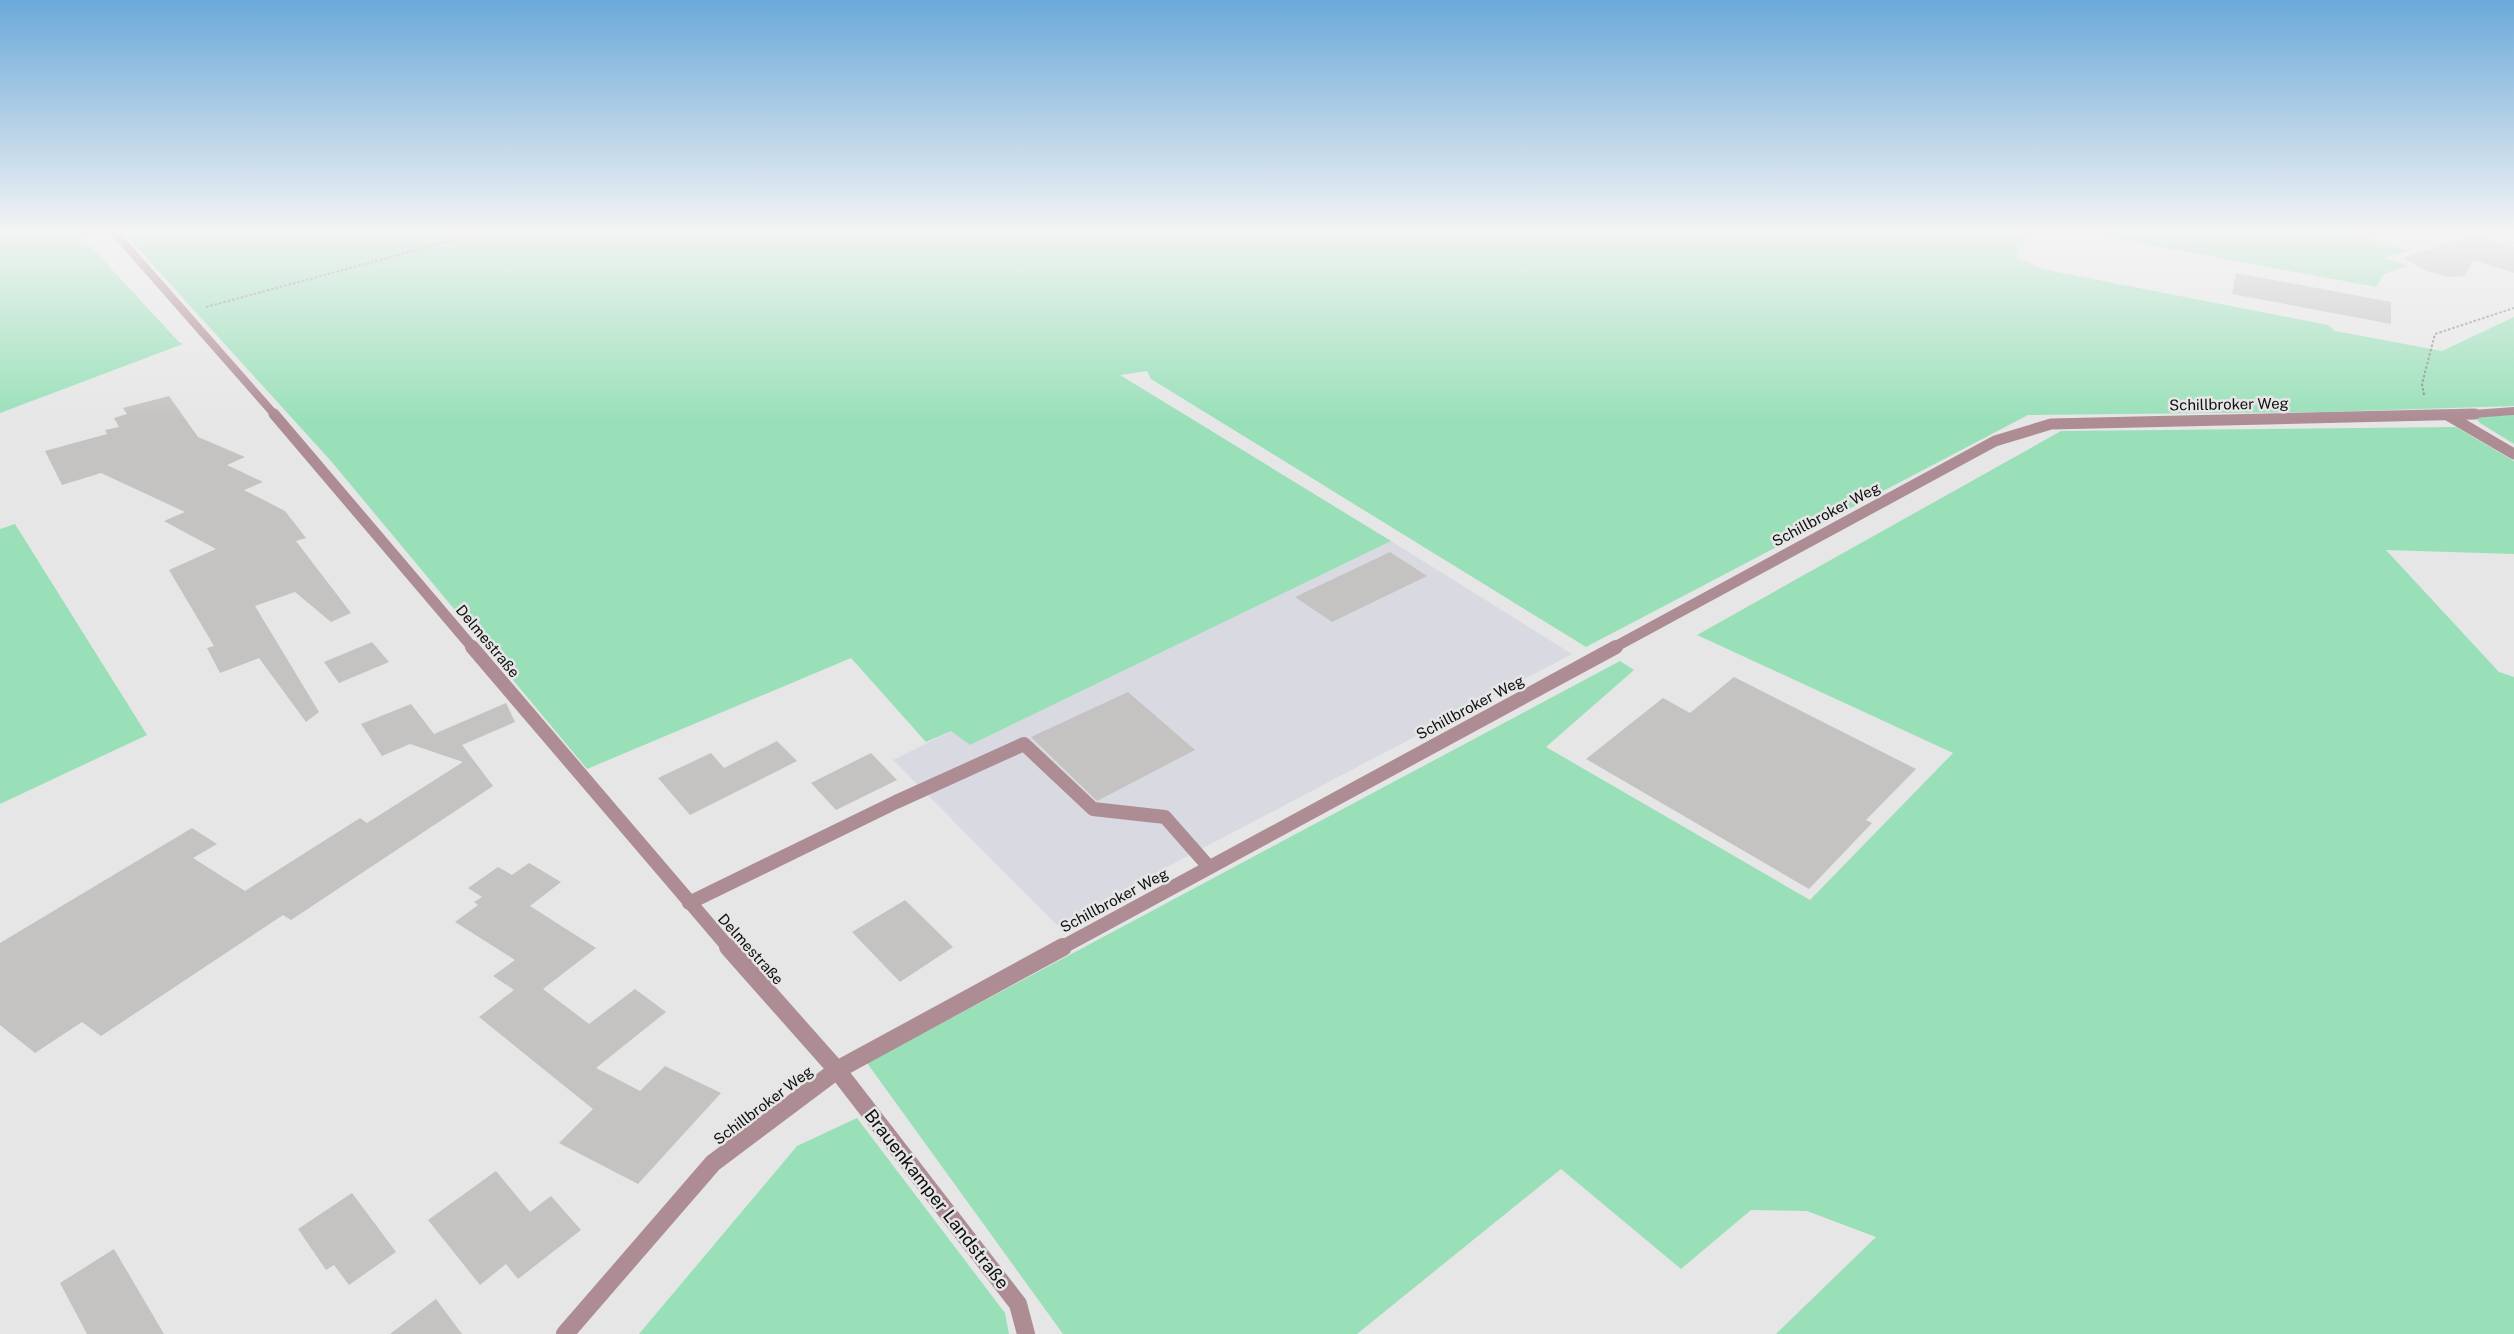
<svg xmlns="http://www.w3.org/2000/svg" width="2514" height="1334" viewBox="0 0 2514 1334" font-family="'Public Sans',sans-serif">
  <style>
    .built { fill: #d9d9e2 }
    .green { fill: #99e0b9 }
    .building { fill: #c4c3c2 }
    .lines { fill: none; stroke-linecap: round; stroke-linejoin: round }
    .path { stroke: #8c8c8c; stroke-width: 2; stroke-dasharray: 2.5 2; stroke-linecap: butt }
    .lane { stroke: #ad8c94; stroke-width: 14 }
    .street-far3 { stroke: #ad8c94; stroke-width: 8 }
    .street-far2 { stroke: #ad8c94; stroke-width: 11 }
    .street-far1 { stroke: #ad8c94; stroke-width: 14 }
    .street { stroke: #ad8c94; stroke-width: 18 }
    .labels { text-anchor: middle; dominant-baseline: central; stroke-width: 5; stroke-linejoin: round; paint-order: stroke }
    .street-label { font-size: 15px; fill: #101010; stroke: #e6e6e7 }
    .near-street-label { font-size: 18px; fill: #101010; stroke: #e6e6e7 }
  </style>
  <rect width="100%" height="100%" fill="#e6e6e7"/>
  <path class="built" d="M1391 541 1572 654 1057 925 893 760 951 731 970 745Z"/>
  <g class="green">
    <path d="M0 233H78L179 342 183 344 0 413Z"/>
    <path d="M124 233H2358L2357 234 2409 251 2383 258 2409 266 2384 274 2376 287 2095 235C2080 234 2042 229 2030 237 2024 240 2020 251 2016 257L2042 269 2328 325 2335 331 2442 351 2514 317V406L2324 412 2028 415 1586 647 1151 379 1147 371 1120 375 1391 541 970 745 951 731 926 742 851 658 587 769 331 461Z"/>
    <path d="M2514 415V444L2480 423 2475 417Z"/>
    <path d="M2456 427 2514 461V554L2386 550 2499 672 2514 677V1334H1776L1876 1237 1807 1211 1751 1210 1681 1269 1561 1169 1357 1334H1063L867 1063 1620 661 1634 670 1546 747 1810 900 1953 753 1697 635 2061 431Z"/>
    <path d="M15 524 147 735 0 804V529Z"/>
    <path d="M857 1118 1005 1313 1009 1334H639L797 1146Z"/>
  </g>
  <g class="building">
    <path d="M2482 233H2486L2484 238 2514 247V273L2473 260 2465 276 2450 277 2429 272 2403 258Z"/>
    <path d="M2236 273 2391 302V324L2232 294Z"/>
    <path d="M169 396 198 437 245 457 227 465 263 482 244 490 285 511 306 538 296 541 351 613 331 622 295 592 255 606 319 712 306 722 259 658 220 673 207 648 214 646 169 570 216 549 164 521 185 512 101 473 62 485 45 451 107 434 105 430 119 427 114 418 127 414 123 408Z"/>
    <path d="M1390 552 1427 576 1332 622 1295 597Z"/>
    <path d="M372 642 389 662 339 683 324 662Z"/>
    <path d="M1734 677 1916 769 1866 820 1872 823 1809 889 1586 759 1663 698 1690 713Z"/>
    <path d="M1128 692 1195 750 1097 801 1031 737Z"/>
    <path d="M506 703 515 722 462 745 493 786 291 920 283 915 101 1036 82 1022 35 1053 0 1025V943L192 828 217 844 193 858 245 891 360 818 367 823 463 762 410 744 382 756 361 724 411 704 434 734Z"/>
    <path d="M777 741 797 761 690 815 658 778 711 753 724 768Z"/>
    <path d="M871 753 897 780 836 810 811 783Z"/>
    <path d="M529 863 561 882 530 906 596 948 543 989 589 1024 635 989 666 1012 596 1068 640 1091 665 1066 721 1093 638 1184 559 1143 593 1109 479 1017 514 990 493 976 515 960 455 922 478 905 474 902 482 897 468 888 498 867 512 875Z"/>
    <path d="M905 900 953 947 900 982 852 932Z"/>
    <path d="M496 1171 530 1212 551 1196 581 1230 518 1279 506 1264 480 1285 428 1220Z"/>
    <path d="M352 1193 396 1252 349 1285 334 1265 326 1270 298 1229Z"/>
    <path d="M114 1249 164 1334H87L60 1283Z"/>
    <path d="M436 1299 462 1334H390Z"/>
  </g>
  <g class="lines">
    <g class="path">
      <path d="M206 307 480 233"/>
      <path d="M2424 395 2422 384 2435 334 2514 308"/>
    </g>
    <path class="lane" d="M689 903 896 802 1024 744 1093 809 1165 817 1209 867"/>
    <g class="street-far3">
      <path d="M115 233 275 415"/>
      <path d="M2459 415 2514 411"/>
    </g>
    <g class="street-far2">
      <path d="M274 414 473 648"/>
      <path d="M2449 416 2514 454"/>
      <path d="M1613 648 1995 441 2051 424 2475 414"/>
    </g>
    <g class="street-far1">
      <path d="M472 647 729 948"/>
      <path d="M1061 948 1616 647"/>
    </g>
    <g class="street">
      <path d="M728 947 837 1070 1018 1304 1026 1334"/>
      <path d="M565 1334 713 1163 837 1070 1063 947"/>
    </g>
  </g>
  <linearGradient id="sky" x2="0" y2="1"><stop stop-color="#6ca9d9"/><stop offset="0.55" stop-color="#f4f4f4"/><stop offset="1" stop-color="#f4f4f4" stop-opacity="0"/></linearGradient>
  <rect width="2514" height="420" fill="url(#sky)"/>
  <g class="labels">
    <g class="street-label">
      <text transform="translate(2229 404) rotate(-1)">Schillbroker Weg</text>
      <text transform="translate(1826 514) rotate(-28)">Schillbroker Weg</text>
      <text transform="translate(488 641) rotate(50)">Delmestraße</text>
      <text transform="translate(1470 707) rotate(-28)">Schillbroker Weg</text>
      <text transform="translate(1114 900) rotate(-28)">Schillbroker Weg</text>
      <text transform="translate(751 949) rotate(48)">Delmestraße</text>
      <text transform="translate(763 1105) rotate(-37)">Schillbroker Weg</text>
    </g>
    <g class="near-street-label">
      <text transform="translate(937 1199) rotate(52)">Brauenkamper Landstraße</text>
    </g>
  </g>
</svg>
